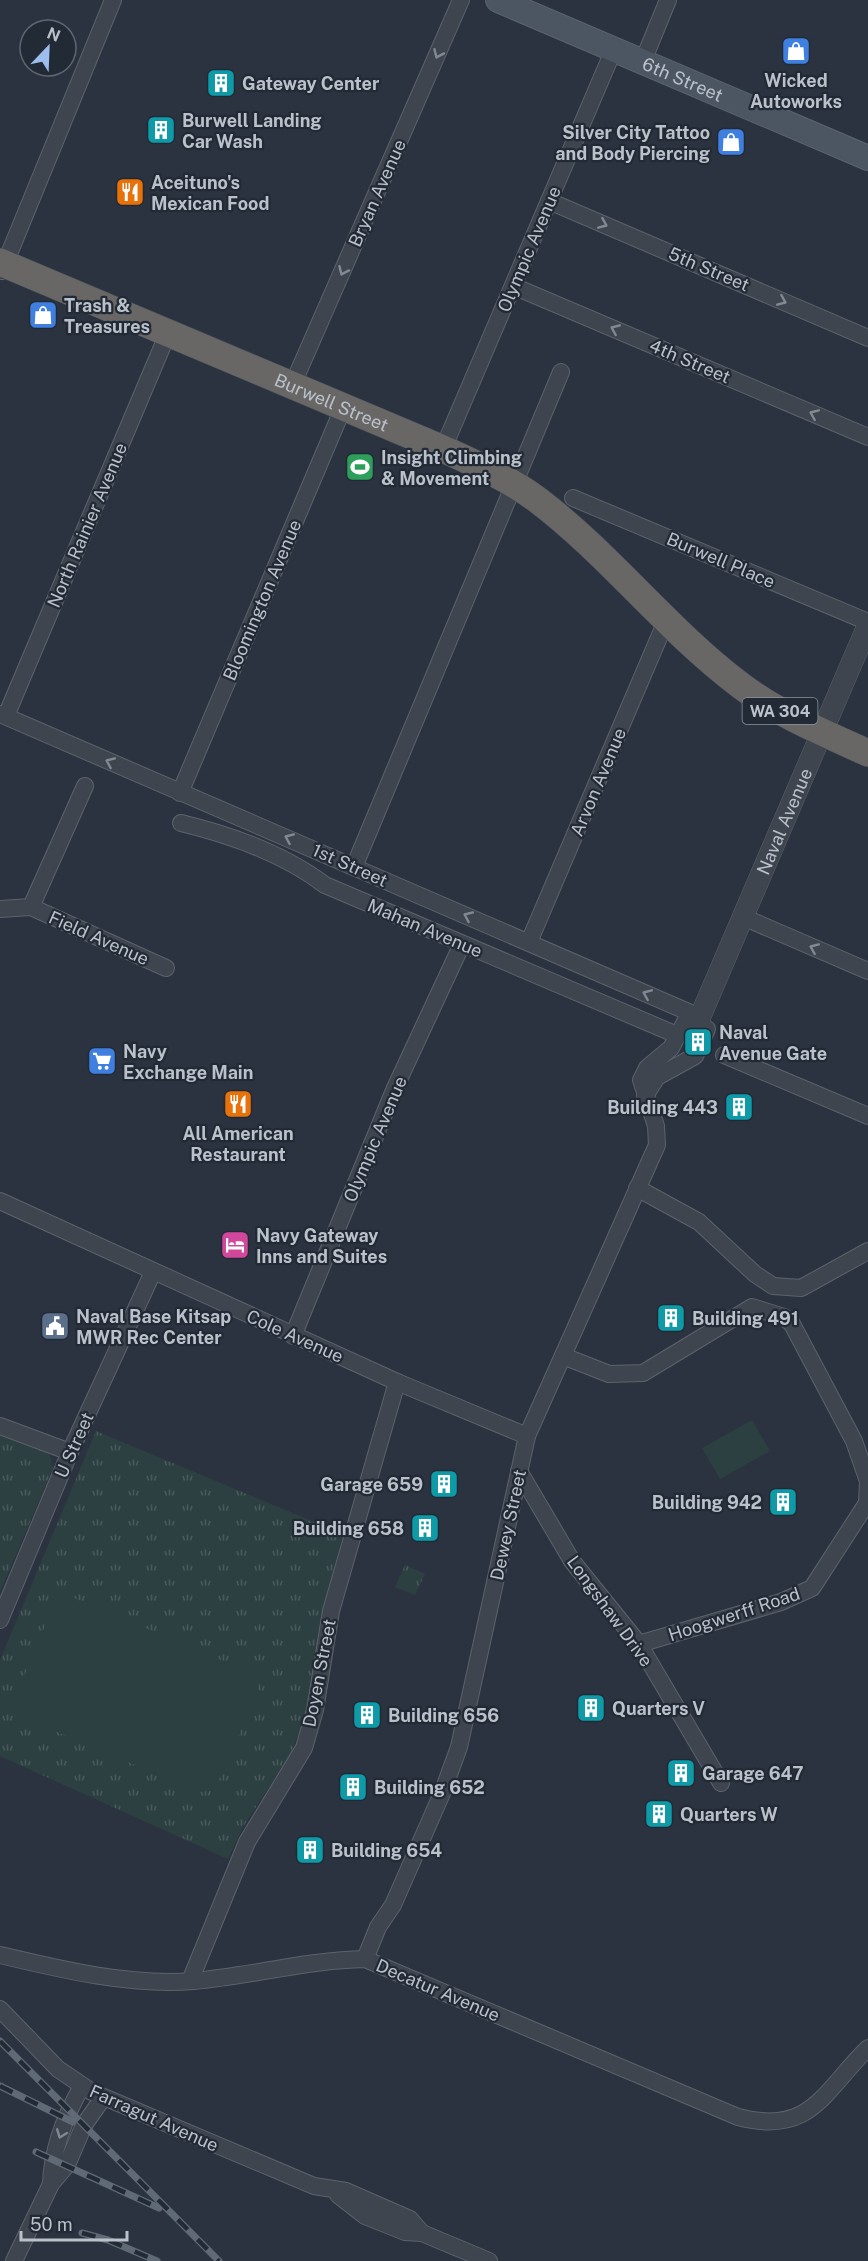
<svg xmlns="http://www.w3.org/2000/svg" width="868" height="2261" viewBox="0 0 868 2261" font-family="'Public Sans',sans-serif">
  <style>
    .park { fill: url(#park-tufts) }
    .garden { fill: #2d4041 }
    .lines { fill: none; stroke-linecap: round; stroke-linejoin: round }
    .minor-casing { stroke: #5c636d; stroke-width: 18 }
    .tertiary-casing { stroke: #5c636d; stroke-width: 22 }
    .secondary-casing { stroke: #5c636d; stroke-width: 26 }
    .trunk-casing { stroke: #49505a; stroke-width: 28 }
    .minor { stroke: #3e454f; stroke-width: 16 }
    .tertiary { stroke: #3e454f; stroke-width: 21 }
    .secondary { stroke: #4c5562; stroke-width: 24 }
    .trunk { stroke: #686766; stroke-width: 27 }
    .rail-casing { stroke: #606a76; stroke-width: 7 }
    .rail { stroke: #222a35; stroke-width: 4.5; stroke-dasharray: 14; stroke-linecap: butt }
    .oneway { stroke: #838993 }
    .labels { text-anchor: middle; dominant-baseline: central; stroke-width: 4.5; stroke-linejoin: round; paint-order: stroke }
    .shield { fill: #222a35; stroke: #8d949d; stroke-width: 1.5 }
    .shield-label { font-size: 16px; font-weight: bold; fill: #bbc1ca }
    .street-label { font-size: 18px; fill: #bbc1ca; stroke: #222a35 }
    .poi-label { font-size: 18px; font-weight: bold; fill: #bbc1ca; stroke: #222a35; text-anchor: start }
  </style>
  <defs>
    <pattern id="park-tufts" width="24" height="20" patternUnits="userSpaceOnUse" patternTransform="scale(1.5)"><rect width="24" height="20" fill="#2d4041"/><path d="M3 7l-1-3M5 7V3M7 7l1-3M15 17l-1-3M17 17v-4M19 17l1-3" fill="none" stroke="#4a5a5b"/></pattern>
  </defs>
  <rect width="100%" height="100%" fill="#2a333f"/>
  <g class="park">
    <path d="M96 1431 343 1534 321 1616 305 1716 291 1753 243 1827 228 1859 0 1756V1660Z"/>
    <path d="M0 1433 47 1451 50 1456 53 1468 0 1592Z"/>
    <path d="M405 1565 425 1574 415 1595 395 1587Z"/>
  </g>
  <g class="garden">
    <path d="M752 1420 770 1451 720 1479 702 1448Z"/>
    <path d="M62 1598H74L251 1673 257 1681 258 1691 217 1784 209 1791 199 1792 24 1718 16 1709 15 1698 53 1607Z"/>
  </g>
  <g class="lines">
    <g class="minor-casing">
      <g id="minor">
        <path d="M643 61 668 0"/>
        <path d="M549 201 868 338"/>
        <path d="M2 271 113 0"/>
        <path d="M513 286 868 437"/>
        <path d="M292 386 461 0"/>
        <path d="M443 449 614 49"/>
        <path d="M573 498 868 622"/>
        <path d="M0 714 700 1017"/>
        <path d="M6 716 168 333"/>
        <path d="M180 793 343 408"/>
        <path d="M181 823C231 835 284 854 325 885L670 1032"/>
        <path d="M354 867 561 372"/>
        <path d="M31 907 166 968"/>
        <path d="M0 909 31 907 85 786"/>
        <path d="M743 917 868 971"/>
        <path d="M529 942 666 621"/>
        <path d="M724 1055 868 1116"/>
        <path d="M645 1096 657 1077 695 1056 707 1029"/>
        <path d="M637 1188 699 1222 755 1274 773 1286 801 1288 868 1251"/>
        <path d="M0 1201 397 1382 527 1436"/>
        <path d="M293 1336 395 1088 462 944"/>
        <path d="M563 1356 609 1374 643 1373 752 1307 784 1317 792 1324 854 1441 868 1481 867 1503 812 1588 781 1602 639 1644"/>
        <path d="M0 1426 70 1452"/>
        <path d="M519 1471 572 1561 639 1644 721 1783"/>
        <path d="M0 1620 70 1452 153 1272"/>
        <path d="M0 1955C63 1970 129 1986 194 1981 251 1976 308 1960 365 1959L738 2117C811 2136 823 2092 868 2048"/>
        <path d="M365 1959 378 1927 393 1905 443 1791 459 1747 527 1436 657 1145 656 1126 641 1080 647 1068 671 1048 686 1020"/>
        <path d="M190 1981 247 1842 304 1748 315 1710 331 1611 397 1382"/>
        <path d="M0 2009 58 2069 92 2092 314 2186 346 2191 410 2219 422 2233"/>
        <path d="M51 2184C52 2150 65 2116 82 2086"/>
        <path d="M338 2195 365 2216 405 2232 422 2233 489 2261"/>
        <path d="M14 2261 51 2184 67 2165 84 2125 103 2098"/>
      </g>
    </g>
    <g class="tertiary-casing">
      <g id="tertiary">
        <path id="s1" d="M700 1026V1017L868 625"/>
      </g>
    </g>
    <g class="secondary-casing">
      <g id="secondary">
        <path id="s2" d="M498 0 868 158"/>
      </g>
    </g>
    <g class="trunk-casing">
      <g id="trunk">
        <path id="s3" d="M0 262 443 449C476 464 510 479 539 501 611 556 667 630 740 685 778 714 824 733 868 753"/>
      </g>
    </g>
    <use href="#minor" class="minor"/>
    <use href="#tertiary" class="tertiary"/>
    <use href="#secondary" class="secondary"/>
    <use href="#trunk" class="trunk"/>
    <g class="rail-casing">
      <g id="rail">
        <path d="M0 2041 219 2261"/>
        <path d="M0 2086 73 2122"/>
        <path d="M36 2152 159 2208"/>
        <path d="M82 2233 108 2240 157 2261"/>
      </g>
    </g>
    <use href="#rail" class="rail"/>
  </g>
  <defs><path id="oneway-chevron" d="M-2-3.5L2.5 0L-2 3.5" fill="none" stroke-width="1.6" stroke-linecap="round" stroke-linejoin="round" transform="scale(1.5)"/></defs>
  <g class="oneway">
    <use href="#oneway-chevron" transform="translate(438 54) rotate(114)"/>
    <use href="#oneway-chevron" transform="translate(603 224) rotate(23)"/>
    <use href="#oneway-chevron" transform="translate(343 271) rotate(114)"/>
    <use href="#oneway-chevron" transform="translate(782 301) rotate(23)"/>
    <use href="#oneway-chevron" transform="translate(615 329) rotate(-157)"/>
    <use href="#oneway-chevron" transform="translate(814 414) rotate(-157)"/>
    <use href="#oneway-chevron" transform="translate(110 762) rotate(-156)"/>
    <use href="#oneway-chevron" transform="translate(289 838) rotate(-156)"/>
    <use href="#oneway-chevron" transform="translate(468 916) rotate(-156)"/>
    <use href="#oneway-chevron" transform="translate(814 948) rotate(-157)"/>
    <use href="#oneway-chevron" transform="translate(647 994) rotate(-157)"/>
    <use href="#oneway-chevron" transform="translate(61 2134) rotate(111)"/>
  </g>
  <defs>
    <g id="shop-square" transform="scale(1.5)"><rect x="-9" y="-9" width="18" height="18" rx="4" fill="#3f7fe0" stroke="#222a35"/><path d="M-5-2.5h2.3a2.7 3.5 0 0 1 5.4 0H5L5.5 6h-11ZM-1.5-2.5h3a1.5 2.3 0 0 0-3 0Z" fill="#fff"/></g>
    <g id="building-square" transform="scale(1.5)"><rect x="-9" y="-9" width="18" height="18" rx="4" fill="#0f9aa8" stroke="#222a35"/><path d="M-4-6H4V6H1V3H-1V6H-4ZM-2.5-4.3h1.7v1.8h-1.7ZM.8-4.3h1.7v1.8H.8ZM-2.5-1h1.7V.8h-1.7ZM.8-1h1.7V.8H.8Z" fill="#fff"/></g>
    <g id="restaurant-square" transform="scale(1.5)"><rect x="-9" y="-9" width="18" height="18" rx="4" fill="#e8710a" stroke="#222a35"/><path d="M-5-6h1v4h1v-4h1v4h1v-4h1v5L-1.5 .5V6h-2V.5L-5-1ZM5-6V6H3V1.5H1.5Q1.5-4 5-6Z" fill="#fff"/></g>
    <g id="stadium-square" transform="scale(1.5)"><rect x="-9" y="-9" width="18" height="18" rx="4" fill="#2e9e5b" stroke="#222a35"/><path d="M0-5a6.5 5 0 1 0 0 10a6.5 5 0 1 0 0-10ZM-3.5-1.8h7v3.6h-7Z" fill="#fff"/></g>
    <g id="supermarket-square" transform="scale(1.5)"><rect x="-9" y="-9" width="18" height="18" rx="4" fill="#3f7fe0" stroke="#222a35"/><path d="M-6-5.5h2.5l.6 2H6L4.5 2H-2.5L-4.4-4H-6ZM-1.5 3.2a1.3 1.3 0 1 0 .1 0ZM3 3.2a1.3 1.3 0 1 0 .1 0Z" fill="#fff"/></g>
    <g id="hotel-square" transform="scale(1.5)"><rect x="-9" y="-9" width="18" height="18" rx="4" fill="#d1479c" stroke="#222a35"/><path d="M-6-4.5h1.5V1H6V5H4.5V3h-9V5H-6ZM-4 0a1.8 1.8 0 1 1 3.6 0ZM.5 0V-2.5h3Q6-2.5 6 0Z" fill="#fff"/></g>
    <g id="civic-square" transform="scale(1.5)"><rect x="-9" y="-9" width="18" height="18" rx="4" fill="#5c6f8a" stroke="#222a35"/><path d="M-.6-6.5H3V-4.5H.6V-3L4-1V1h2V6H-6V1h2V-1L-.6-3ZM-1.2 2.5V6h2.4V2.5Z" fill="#fff"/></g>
  </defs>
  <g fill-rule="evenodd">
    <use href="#shop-square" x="796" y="51"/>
    <use href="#building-square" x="221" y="83"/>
    <use href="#building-square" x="161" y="130"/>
    <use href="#shop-square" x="731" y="142"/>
    <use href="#restaurant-square" x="130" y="192"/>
    <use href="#shop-square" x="43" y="315"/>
    <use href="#stadium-square" x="360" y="467"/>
    <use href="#building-square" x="698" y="1042"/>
    <use href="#supermarket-square" x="102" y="1061"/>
    <use href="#restaurant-square" x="238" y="1104"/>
    <use href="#building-square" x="739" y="1107"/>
    <use href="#hotel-square" x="235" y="1245"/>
    <use href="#building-square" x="671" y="1318"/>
    <use href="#civic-square" x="55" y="1326"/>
    <use href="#building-square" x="444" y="1484"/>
    <use href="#building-square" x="783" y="1502"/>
    <use href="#building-square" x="425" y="1528"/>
    <use href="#building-square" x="591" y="1708"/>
    <use href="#building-square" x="367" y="1715"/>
    <use href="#building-square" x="681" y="1773"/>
    <use href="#building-square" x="353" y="1787"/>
    <use href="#building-square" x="659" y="1814"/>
    <use href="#building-square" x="310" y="1850"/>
  </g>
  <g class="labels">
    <rect class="shield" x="742.5" y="698" width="75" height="26" rx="4.5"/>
    <g class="shield-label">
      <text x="780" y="711">WA 304</text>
    </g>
    <g class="street-label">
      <text stroke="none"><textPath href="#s2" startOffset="201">6th Street</textPath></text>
      <text transform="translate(377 193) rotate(-66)">Bryan Avenue</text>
      <text transform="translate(529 249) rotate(-67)">Olympic Avenue</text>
      <text transform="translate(709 269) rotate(23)">5th Street</text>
      <text transform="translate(690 361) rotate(23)">4th Street</text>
      <text stroke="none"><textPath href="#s3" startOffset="360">Burwell Street</textPath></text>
      <text transform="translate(87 525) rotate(-67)">North Rainier Avenue</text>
      <text transform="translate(721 560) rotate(23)">Burwell Place</text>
      <text transform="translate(262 600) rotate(-67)">Bloomington Avenue</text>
      <text transform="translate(598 782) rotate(-67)">Arvon Avenue</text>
      <text stroke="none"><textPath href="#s1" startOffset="222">Naval Avenue</textPath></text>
      <text transform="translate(350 865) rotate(24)">1st Street</text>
      <text transform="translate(425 928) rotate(23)">Mahan Avenue</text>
      <text transform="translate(99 938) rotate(24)">Field Avenue</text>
      <text transform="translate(375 1139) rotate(-67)">Olympic Avenue</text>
      <text transform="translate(295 1336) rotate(24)">Cole Avenue</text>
      <text transform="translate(74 1445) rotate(-66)">U Street</text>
      <text transform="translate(508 1525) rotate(-78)">Dewey Street</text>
      <text transform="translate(610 1611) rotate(54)">Longshaw Drive</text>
      <text transform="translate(734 1614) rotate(-18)">Hoogwerff Road</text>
      <text transform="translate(319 1673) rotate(-79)">Doyen Street</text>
      <text transform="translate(438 1990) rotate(23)">Decatur Avenue</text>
      <text transform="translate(154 2118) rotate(24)">Farragut Avenue</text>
    </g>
    <g class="poi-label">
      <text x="796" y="80" text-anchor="middle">Wicked<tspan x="796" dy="21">Autoworks</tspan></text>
      <text x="242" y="83">Gateway Center</text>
      <text x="182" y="120">Burwell Landing<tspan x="182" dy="21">Car Wash</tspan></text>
      <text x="710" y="132" text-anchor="end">Silver City Tattoo<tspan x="710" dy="21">and Body Piercing</tspan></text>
      <text x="151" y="182">Aceituno's<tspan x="151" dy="21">Mexican Food</tspan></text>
      <text x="64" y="305">Trash &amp;<tspan x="64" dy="21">Treasures</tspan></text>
      <text x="381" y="457">Insight Climbing<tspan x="381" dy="21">&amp; Movement</tspan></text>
      <text x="719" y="1032">Naval<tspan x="719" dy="21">Avenue Gate</tspan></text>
      <text x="123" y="1051">Navy<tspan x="123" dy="21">Exchange Main</tspan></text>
      <text x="718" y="1107" text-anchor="end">Building 443</text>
      <text x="238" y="1133" text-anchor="middle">All American<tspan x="238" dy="21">Restaurant</tspan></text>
      <text x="256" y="1235">Navy Gateway<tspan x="256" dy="21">Inns and Suites</tspan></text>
      <text x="76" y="1316">Naval Base Kitsap<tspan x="76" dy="21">MWR Rec Center</tspan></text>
      <text x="692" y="1318">Building 491</text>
      <text x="423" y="1484" text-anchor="end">Garage 659</text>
      <text x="762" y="1502" text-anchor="end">Building 942</text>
      <text x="404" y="1528" text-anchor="end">Building 658</text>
      <text x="612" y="1708">Quarters V</text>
      <text x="388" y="1715">Building 656</text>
      <text x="702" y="1773">Garage 647</text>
      <text x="374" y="1787">Building 652</text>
      <text x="680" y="1814">Quarters W</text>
      <text x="331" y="1850">Building 654</text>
    </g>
  </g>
  <g transform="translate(48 48) rotate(23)"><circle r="28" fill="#222a35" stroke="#5f6671" stroke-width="1.5"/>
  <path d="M0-4.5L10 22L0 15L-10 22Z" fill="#9dbeec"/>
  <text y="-9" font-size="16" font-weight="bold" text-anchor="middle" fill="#bbc1ca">N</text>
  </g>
  <path d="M21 2231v9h106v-9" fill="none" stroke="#bbc1ca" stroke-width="3"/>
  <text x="30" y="2231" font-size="18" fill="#bbc1ca" stroke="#222a35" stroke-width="4.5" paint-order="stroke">50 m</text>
</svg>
